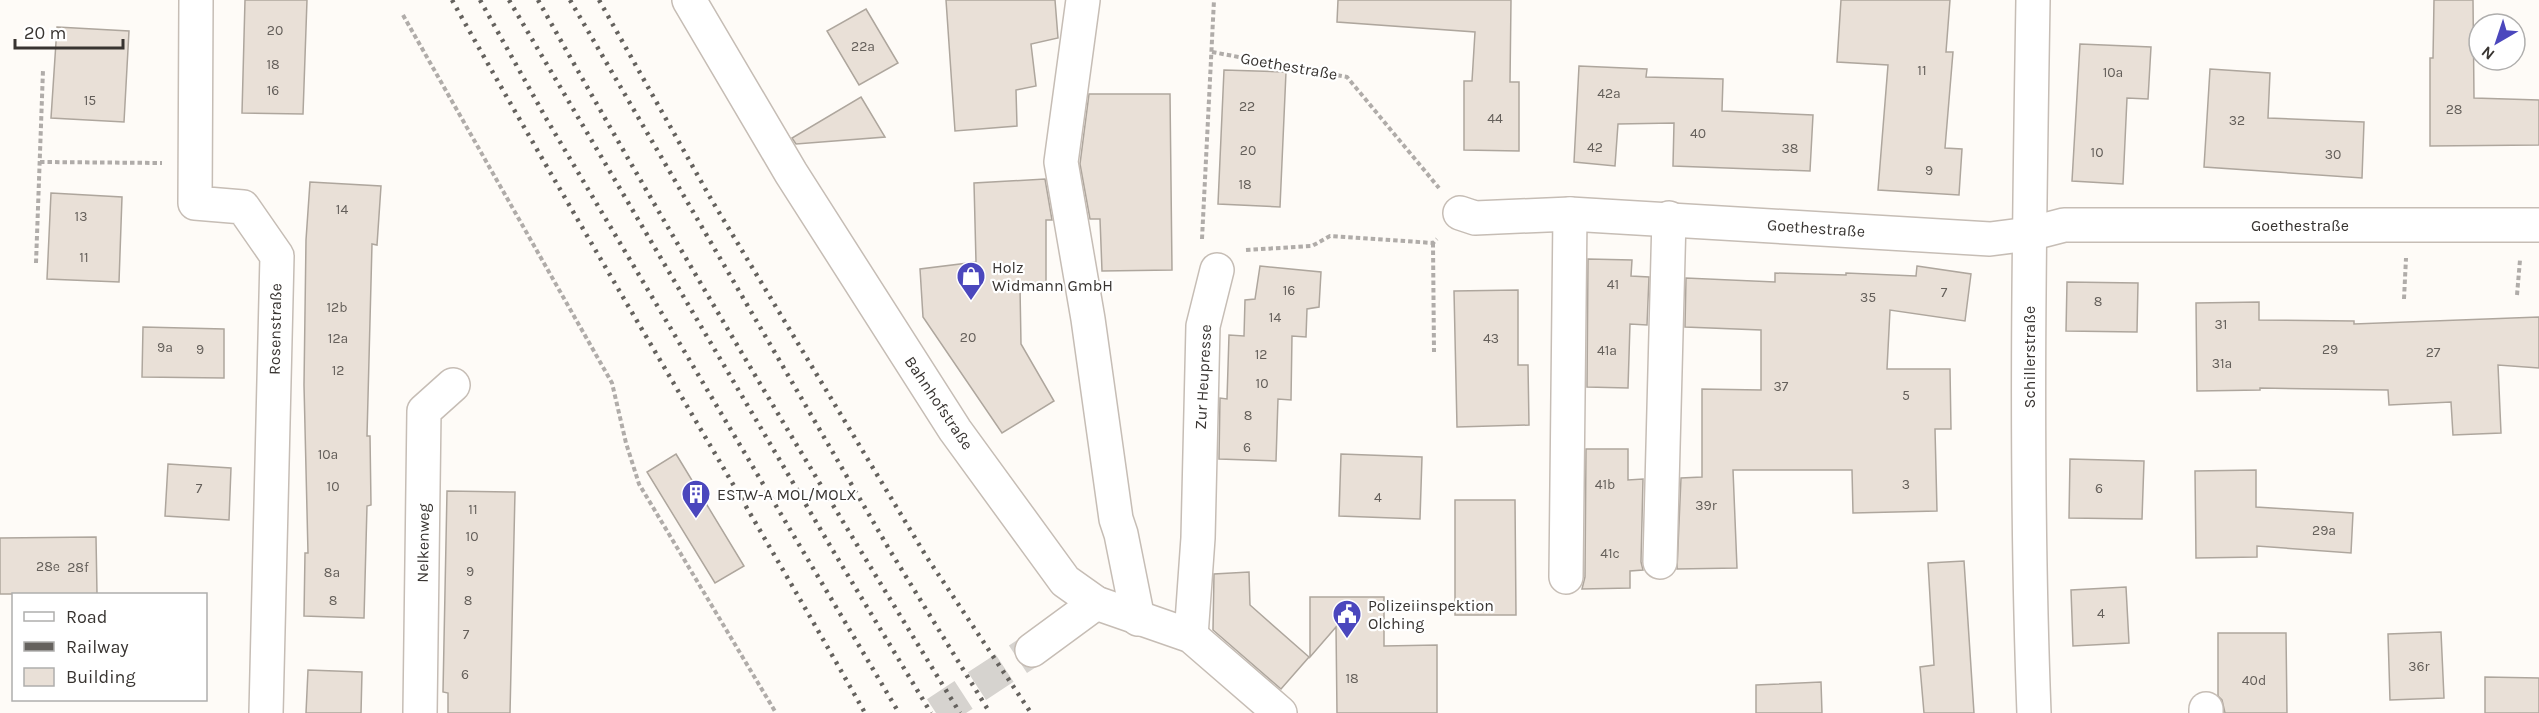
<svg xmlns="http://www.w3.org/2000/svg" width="2539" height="713" viewBox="0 0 2539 713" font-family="Karla,sans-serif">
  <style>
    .building { fill: #e9e0d7; stroke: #aea69d; stroke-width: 1.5 }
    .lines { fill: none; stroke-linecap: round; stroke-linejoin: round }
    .minor-tunnel { stroke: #d6d3cf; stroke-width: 33; stroke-dasharray: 33 16; stroke-linecap: butt }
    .minor-casing { stroke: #c6bdb5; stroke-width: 36 }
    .path { stroke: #b0aca9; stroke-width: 4; stroke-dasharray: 4.5 3; stroke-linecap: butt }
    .minor { stroke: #fff; stroke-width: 33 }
    .rail { stroke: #65625e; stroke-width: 4.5; stroke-dasharray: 3 6; stroke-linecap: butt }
    .labels { text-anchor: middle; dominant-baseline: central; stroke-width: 4.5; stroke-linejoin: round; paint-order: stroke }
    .number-label { font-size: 14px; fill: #645f5a }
    .street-label { font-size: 16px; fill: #383431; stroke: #fff }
    .poi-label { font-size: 16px; fill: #383431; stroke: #fff; text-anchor: start }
  </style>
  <rect width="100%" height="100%" fill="#fefbf7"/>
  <g class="building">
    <path d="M245 0H307L303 114 242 113Z"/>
    <path d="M946 0H1055L1058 38 1031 44 1036 86 1016 90 1017 126 955 131Z"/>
    <path d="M1338 0H1511L1510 82H1519V151L1464 150V81H1472L1475 32 1337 22Z"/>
    <path d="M1841 0H1950L1946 52H1953L1945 148 1962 149 1959 195 1878 190 1888 65 1837 62Z"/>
    <path d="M2434 0H2473L2474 98 2539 100V145L2430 146V58H2433Z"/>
    <path d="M866 9 898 63 859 85 827 31Z"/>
    <path d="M57 27 129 31 124 122 51 118Z"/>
    <path d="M2080 44 2151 47 2148 99 2127 98 2123 184 2072 181Z"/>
    <path d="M1579 66 1647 69 1646 77 1723 79 1722 111 1813 115 1810 171 1673 166 1674 123 1618 124 1615 166 1574 162Z"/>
    <path d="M2210 69 2270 73 2268 118 2364 122 2362 178 2204 167Z"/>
    <path d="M1224 70 1286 72 1280 207 1218 204Z"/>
    <path d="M1089 94H1170L1172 270 1102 271 1100 219H1090L1080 164Z"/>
    <path d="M861 97 885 137 796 144 792 138Z"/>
    <path d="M1045 179 1052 220H1046V286L1020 288 1021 344 1054 401 1002 433 923 317 920 269 976 262 974 183Z"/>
    <path d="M310 182 381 186 377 245 372 244 367 436H370L371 505 367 506 364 618 304 616 305 553H308L304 385 306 240Z"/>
    <path d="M51 193 122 197 119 282 47 279Z"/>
    <path d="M1588 259 1632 260 1631 276 1649 277 1647 325 1630 324 1628 388 1587 387Z"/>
    <path d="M1260 266 1321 272 1319 307 1307 309 1306 337 1292 336 1291 400 1278 399 1276 461 1219 459 1220 398 1227 399 1229 335 1244 336 1245 300 1255 299Z"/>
    <path d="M1917 266 1971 274 1965 321 1890 310 1887 369H1950L1951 429H1935L1937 511 1853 513 1852 470H1733L1737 568 1677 569 1681 478 1702 477V389L1761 390V330L1685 327 1686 278 1775 282V273L1846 275V273L1916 276Z"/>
    <path d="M2067 282 2138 283 2137 332 2066 331Z"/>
    <path d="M1518 290V365H1528L1529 425 1457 427 1454 291Z"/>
    <path d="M2259 302V320L2354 321V324L2539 317V368L2498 365 2501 433 2453 435 2451 402 2389 405 2388 390 2260 388V390L2197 391 2196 303Z"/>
    <path d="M143 327 224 329V378L142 377Z"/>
    <path d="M1586 449H1628V480L1643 479 1641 562 1643 570 1630 571V588L1582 589 1585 577Z"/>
    <path d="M676 454 744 566 715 583 647 472Z"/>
    <path d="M1341 454 1422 457 1420 519 1339 516Z"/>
    <path d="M2070 459 2144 461 2142 519 2069 518Z"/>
    <path d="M168 464 231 468 229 520 165 516Z"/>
    <path d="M2256 470V507L2353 513 2351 553 2257 546V557L2196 558 2195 471Z"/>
    <path d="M447 491 515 492 510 713H448V693L443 692Z"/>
    <path d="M1455 500H1515L1516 615H1455Z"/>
    <path d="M96 537 97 594H0V538Z"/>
    <path d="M1964 561 1974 713H1924L1920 667 1934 665 1928 563Z"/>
    <path d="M1249 572 1250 605 1309 657 1281 689 1213 630 1214 574Z"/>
    <path d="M2126 587 2129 643 2073 646 2071 590Z"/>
    <path d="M1310 597H1384V646L1437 645V713H1337L1336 627 1310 657Z"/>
    <path d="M2441 632 2444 698 2390 700 2388 634Z"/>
    <path d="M2218 633H2286L2287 713H2225L2222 700 2218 696Z"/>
    <path d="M308 670 362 672 361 713H306Z"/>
    <path d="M2485 677 2539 678V713H2485Z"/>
    <path d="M1821 682 1822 713H1756V685Z"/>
  </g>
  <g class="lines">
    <path class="minor-tunnel" d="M936 713 1032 650"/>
    <g class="minor-casing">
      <g id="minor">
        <path d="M689 0 791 173 955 430 1065 581 1096 603 1191 636 1280 713"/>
        <path d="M1083 0 1061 162 1088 319 1116 519 1121 534 1138 619"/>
        <path d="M2033 0C2029 237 2025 476 2034 713"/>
        <path d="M196 1 195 203 243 207 277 256 266 713"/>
        <path d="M1460 213 1475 218 1570 214 1990 239 2029 234 2064 225H2539"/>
        <path d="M1660 562 1669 218"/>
        <path d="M1566 577 1570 214"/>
        <path d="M1191 636 1198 538 1203 326 1217 270"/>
        <path d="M1032 650 1096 603"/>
        <path d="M420 713 424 411 453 385"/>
        <path d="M2206 713V709"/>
      </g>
    </g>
    <g class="path">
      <path d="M403 15 612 383 626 443 639 484 776 713"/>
      <path d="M1212 52 1347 77 1439 188"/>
      <path d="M40 162 162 163"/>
      <path d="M1202 239 1214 0"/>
      <path d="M1433 243 1434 352"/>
      <path d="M1246 250 1312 246 1330 236 1433 243 1437 239"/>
      <path d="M36 263 43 70"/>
      <path d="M2517 295 2520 260"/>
      <path d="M2404 299 2406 258"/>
    </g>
    <use href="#minor" class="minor"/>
    <g class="rail">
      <path d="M452 0C586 240 730 474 865 713"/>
      <path d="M480 0 547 120 899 713"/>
      <path d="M509 0 832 549 931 713"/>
      <path d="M538 0C673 241 815 478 960 713"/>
      <path d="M570 0 889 549 990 713"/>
      <path d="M599 0 711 199 926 556 1031 713"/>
    </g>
  </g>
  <defs>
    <g id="shop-pin" transform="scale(1.5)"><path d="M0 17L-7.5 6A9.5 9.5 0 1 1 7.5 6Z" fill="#4b47bd" stroke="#fff"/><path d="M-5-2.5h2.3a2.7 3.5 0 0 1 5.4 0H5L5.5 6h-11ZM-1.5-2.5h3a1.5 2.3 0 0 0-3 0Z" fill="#fff"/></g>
    <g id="building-pin" transform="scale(1.5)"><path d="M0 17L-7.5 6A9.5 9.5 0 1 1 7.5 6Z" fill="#4b47bd" stroke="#fff"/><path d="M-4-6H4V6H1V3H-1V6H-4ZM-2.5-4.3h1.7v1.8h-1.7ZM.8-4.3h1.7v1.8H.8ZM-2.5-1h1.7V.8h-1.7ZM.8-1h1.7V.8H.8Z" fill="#fff"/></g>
    <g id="civic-pin" transform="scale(1.5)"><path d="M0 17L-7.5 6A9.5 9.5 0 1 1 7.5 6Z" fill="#4b47bd" stroke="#fff"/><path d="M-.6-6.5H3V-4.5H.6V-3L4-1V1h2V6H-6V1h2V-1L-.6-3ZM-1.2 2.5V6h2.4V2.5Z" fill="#fff"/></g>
  </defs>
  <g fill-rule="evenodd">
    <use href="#shop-pin" x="971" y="276"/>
    <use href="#building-pin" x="696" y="494"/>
    <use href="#civic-pin" x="1347" y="614"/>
  </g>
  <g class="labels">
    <g class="number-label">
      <text x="275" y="30">20</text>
      <text x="863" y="46">22a</text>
      <text x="273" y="64">18</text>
      <text x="1922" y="70">11</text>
      <text x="2113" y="72">10a</text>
      <text x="273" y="90">16</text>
      <text x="1609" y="93">42a</text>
      <text x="90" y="100">15</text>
      <text x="1247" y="106">22</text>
      <text x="2454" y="109">28</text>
      <text x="1495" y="118">44</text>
      <text x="2237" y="120">32</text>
      <text x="1698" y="133">40</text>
      <text x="1595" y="147">42</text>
      <text x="1790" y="148">38</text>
      <text x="1248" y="150">20</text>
      <text x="2097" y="152">10</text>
      <text x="2333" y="154">30</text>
      <text x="1929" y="170">9</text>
      <text x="1245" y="184">18</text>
      <text x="342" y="209">14</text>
      <text x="81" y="216">13</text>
      <text x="84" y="257">11</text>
      <text x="1613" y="284">41</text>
      <text x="1289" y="290">16</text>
      <text x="1944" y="292">7</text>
      <text x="1868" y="297">35</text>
      <text x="2098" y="301">8</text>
      <text x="337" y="307">12b</text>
      <text x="1275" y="317">14</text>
      <text x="2221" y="324">31</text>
      <text x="968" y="337">20</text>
      <text x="338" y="338">12a</text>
      <text x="1491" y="338">43</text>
      <text x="165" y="347">9a</text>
      <text x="200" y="349">9</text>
      <text x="2330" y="349">29</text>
      <text x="1607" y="350">41a</text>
      <text x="2433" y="352">27</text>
      <text x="1261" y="354">12</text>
      <text x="2222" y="363">31a</text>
      <text x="338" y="370">12</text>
      <text x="1262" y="383">10</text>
      <text x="1781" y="386">37</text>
      <text x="1906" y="395">5</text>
      <text x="1248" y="415">8</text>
      <text x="1247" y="447">6</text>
      <text x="328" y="454">10a</text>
      <text x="1605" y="484">41b</text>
      <text x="1906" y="484">3</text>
      <text x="333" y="486">10</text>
      <text x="199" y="488">7</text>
      <text x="2099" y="488">6</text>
      <text x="1378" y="497">4</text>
      <text x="1706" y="505">39r</text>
      <text x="473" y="509">11</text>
      <text x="2324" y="530">29a</text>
      <text x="472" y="536">10</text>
      <text x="1610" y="553">41c</text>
      <text x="48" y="566">28e</text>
      <text x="78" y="567">28f</text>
      <text x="470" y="571">9</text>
      <text x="332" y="572">8a</text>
      <text x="333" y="600">8</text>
      <text x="468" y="600">8</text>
      <text x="2101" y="613">4</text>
      <text x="466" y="634">7</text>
      <text x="2419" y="666">36r</text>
      <text x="465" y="674">6</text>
      <text x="1352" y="678">18</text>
      <text x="2254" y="680">40d</text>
    </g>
    <g class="street-label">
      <text transform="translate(1289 66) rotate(10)">Goethestraße</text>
      <text x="2300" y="225">Goethestraße</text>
      <text transform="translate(1816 228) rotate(4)">Goethestraße</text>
      <text transform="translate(275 329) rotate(-89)">Rosenstraße</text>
      <text transform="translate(2029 357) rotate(-90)">Schillerstraße</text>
      <text transform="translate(1203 377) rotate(-87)">Zur Heupresse</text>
      <text transform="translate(939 403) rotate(56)">Bahnhofstraße</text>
      <text transform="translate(423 543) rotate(-89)">Nelkenweg</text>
    </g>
    <g class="poi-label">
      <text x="992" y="267">Holz<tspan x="992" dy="18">Widmann GmbH</tspan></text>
      <text x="717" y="494">ESTW-A MOL/MOLX</text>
      <text x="1368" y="605">Polizeiinspektion<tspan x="1368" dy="18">Olching</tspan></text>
    </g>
  </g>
  <rect x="12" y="593" width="195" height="108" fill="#ffffff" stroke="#afaead" stroke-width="1.5"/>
  <rect x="24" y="612" width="30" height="9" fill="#ffffff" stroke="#afaead" stroke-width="1.5"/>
  <text x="66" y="623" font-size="18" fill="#383431">Road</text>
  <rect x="24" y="642" width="30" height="9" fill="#65625e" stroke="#afaead" stroke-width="1.5"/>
  <text x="66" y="653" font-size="18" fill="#383431">Railway</text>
  <rect x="24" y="668" width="30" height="18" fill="#e9e0d7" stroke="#afaead" stroke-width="1.5"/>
  <text x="66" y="683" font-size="18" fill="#383431">Building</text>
  <g transform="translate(2497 42) rotate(219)"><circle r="28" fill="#ffffff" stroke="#afaead" stroke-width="1.5"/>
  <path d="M0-4.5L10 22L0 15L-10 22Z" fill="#4b47bd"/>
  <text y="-9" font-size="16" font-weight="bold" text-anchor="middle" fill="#383431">N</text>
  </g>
  <path d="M15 39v9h108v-9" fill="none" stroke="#383431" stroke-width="3"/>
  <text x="24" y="39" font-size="18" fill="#383431" stroke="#ffffff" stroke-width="4.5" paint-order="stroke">20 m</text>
</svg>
